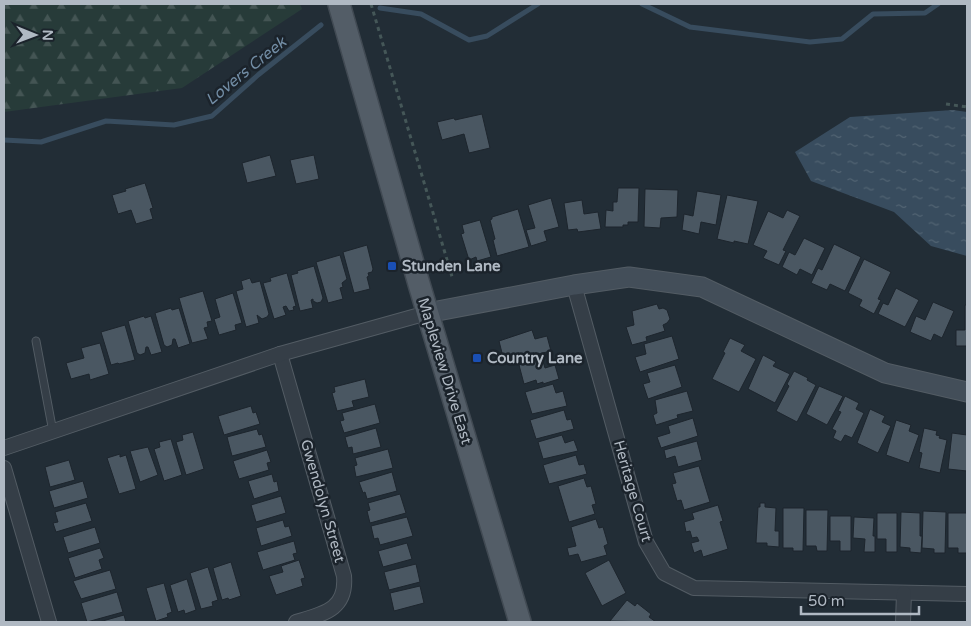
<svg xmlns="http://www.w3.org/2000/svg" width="971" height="626" viewBox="0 0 971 626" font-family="'Varela Round',sans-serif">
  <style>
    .forest { fill: url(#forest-firs) }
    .water { fill: url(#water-ripples) }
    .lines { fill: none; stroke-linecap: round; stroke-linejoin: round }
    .stream { stroke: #384c5e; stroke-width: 5 }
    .building { fill: #4a5762; stroke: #1d252d }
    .lane-casing { stroke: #535c64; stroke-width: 9 }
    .street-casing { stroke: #535c64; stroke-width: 16 }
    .secondary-casing { stroke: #535c64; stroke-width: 21 }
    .primary-casing { stroke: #414a53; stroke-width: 24 }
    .path { stroke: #455758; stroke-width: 3; stroke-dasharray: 4 4; stroke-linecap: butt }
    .lane { stroke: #353e47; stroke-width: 7 }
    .street { stroke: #353e47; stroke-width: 14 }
    .secondary { stroke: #434e59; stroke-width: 19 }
    .primary { stroke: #535d67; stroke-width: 21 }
    .transit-dot { fill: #1a4fb4; stroke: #1b232b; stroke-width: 2 }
    .labels { text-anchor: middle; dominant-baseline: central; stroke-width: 5; stroke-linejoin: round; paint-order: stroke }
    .poi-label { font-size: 15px; font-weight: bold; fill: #b0b9c3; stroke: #1b232b; text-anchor: start }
    .street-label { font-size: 15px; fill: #b0b9c3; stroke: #1b232b }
    .water-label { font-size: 16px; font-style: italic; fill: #728da5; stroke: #1b232b }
  </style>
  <defs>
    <pattern id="forest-firs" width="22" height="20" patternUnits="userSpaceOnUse" patternTransform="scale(1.25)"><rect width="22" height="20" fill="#273b39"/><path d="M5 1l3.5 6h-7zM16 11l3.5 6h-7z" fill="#445554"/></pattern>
    <pattern id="water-ripples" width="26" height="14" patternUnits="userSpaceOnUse" patternTransform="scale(1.25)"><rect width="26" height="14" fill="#384c5e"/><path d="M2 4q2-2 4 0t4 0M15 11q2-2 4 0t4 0" fill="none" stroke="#526473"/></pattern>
  </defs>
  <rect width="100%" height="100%" fill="#222d36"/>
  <path class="forest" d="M4 4H300L302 9 182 88 4 112Z"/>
  <path class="water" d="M953 110 967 112V256L931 246 894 212 811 181 795 152 850 117Z"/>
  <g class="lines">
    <g class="stream">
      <path d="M642 4 690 27 810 42 842 39 873 14 925 13 938 4"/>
      <path d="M380 8 421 14 469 40 487 36 538 4"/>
      <path d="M4 140 41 142 106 121 174 125 212 116 258 75 321 25"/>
    </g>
  </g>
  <g class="building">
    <path d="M482 114 490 148 469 153 464 134 442 140 437 122 454 118 455 120Z"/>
    <path d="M270 155 276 176 247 183 242 163Z"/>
    <path d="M314 155 319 179 296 184 290 160Z"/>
    <path d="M145 183 153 208 150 209 153 219 136 224 131 210 118 214 112 195 126 191 125 189Z"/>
    <path d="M618 188H639L638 222H628V225H623V227H605L606 210 613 211V202H617Z"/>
    <path d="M645 189 678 190 677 217 661 218 660 228 644 227Z"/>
    <path d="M697 191 721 195 716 225 701 222 699 234 682 230 684 214 693 216Z"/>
    <path d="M727 195 758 201 748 244 734 241V243L717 239Z"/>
    <path d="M551 198 559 227 544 231 547 241 531 246 526 230 535 228 528 205Z"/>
    <path d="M582 200 584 214 598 212 601 229 578 232 577 229 568 230 564 203Z"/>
    <path d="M518 209 529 247 497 256 493 240 495 239 490 220 492 219V217Z"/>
    <path d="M787 210 800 216 783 250 786 251 779 265 763 258 767 251 753 245 768 211 783 218Z"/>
    <path d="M480 220 491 257 477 261 476 257 469 260 461 234 464 233 462 225Z"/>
    <path d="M804 238 825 248 812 275 800 269 797 275 782 267 789 252 795 255Z"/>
    <path d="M834 244 861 257 845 291 830 284 827 290 811 283 818 268 822 270Z"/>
    <path d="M367 245 373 269 372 272 368 273 369 276 367 277 370 289 354 293 343 252Z"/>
    <path d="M340 255 347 279 342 283 343 287 340 288 343 299 328 303 316 262Z"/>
    <path d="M864 259 891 272 878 299 881 300 874 314 859 306 862 300 848 293Z"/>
    <path d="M314 266 323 298 321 302 317 303 313 301V299L311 300 313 308 300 311 291 275 298 273 297 271Z"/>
    <path d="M287 273 296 306 293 307 294 310 289 311 286 306 283 307 286 315 274 319 263 283 271 281 270 278Z"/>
    <path d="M250 278 252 283 260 281 269 314 267 317 262 319 257 315 259 323 246 327 236 291 243 289 241 281Z"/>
    <path d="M896 288 919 300 905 327 878 314 883 303 888 305Z"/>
    <path d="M203 291 212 321 207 322 208 327 204 328 208 339 192 343 179 298Z"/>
    <path d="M233 293 242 323 235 325 236 330 219 335 214 319 220 317 215 299Z"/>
    <path d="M933 302 954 311 942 338 934 334 931 341 910 332 916 316 925 320Z"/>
    <path d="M657 304 659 309 663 308 667 310 670 319 667 323 663 325 665 331 646 337 647 341 632 345 626 327 634 325 632 311Z"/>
    <path d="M965 305H967V346H956V330H965Z"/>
    <path d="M171 308 172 310 179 308 190 344 178 348 175 339H173L172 345 167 347 164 345 155 313Z"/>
    <path d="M144 316 145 318 151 316 162 352 151 355 148 347H146L145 353 140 355 137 353 128 321Z"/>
    <path d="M125 325 135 360 119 364 118 363 111 365 101 332Z"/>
    <path d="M532 330 535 339 547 336 551 351 510 361V359L504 361 499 341Z"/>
    <path d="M672 336 679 359 640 372 635 357 646 354 644 344Z"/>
    <path d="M730 338 745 345 741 351 756 359 739 392 712 379 725 353 723 352Z"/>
    <path d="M100 343 109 374 90 380 89 374 71 379 66 363 84 358 81 348Z"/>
    <path d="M763 355 776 362 773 366 790 374 775 403 748 389Z"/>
    <path d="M542 358 545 368 555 365 559 379 543 384V382L537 384 536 380 524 384 519 365Z"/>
    <path d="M675 365 682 387 648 399 643 384 650 382 647 373Z"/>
    <path d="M794 371 808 378 807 380 816 385 797 422 776 411 789 386 787 384Z"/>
    <path d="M365 379 369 397 352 401 354 407 337 411 332 393 335 392 334 387Z"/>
    <path d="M553 384 556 393 563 391 567 406 532 414 525 392Z"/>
    <path d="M819 386 843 396 827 425 806 414Z"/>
    <path d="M687 391 693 411 677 415 678 418 656 425 653 415 657 413 655 400Z"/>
    <path d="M845 396 859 403 856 409 864 413 852 438 845 435 841 442 833 438 836 431 832 429 841 412 838 411Z"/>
    <path d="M375 404 380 423 344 433 340 421 344 420 342 413Z"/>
    <path d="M251 406 253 413 256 412 260 424 224 435 218 416Z"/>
    <path d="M870 409 885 416 882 422 891 426 878 453 857 443Z"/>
    <path d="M564 410 567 420 571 419 574 429 536 439 530 420Z"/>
    <path d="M693 418 698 436 661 448 657 437 670 433 668 426Z"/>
    <path d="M896 420 911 425 909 431 919 435 909 463 886 455Z"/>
    <path d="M376 428 381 447 353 454 352 447 348 448 345 437Z"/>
    <path d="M924 428 937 431 936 435 940 436 939 438 947 440 940 473 919 468 922 453 919 452Z"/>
    <path d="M257 429 259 435 262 434 266 447 232 456 227 437Z"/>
    <path d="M193 432 204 469 186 475 176 442 183 440 182 435Z"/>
    <path d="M952 433 967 435V471L948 469Z"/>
    <path d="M562 435 565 443 574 440 578 451 543 459 538 442Z"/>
    <path d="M171 439 182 475 164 481 154 449 160 447 159 442Z"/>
    <path d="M697 441 702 460 678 467 675 456 666 459 664 450Z"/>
    <path d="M148 447 158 475 140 482 130 451Z"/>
    <path d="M388 449 393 468 356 477 354 466 357 465 355 458Z"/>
    <path d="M267 450 271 462 267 463 269 470 239 479 233 461Z"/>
    <path d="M120 454V457L126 455 136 489 119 494 107 458Z"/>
    <path d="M576 455 579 465 584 464 587 474 549 484 543 465Z"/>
    <path d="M69 460 75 480 50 487 45 467Z"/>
    <path d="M699 466 710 502 684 510 681 500 677 501 672 484 676 483 673 473Z"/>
    <path d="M392 472 397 491 367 499 365 492 363 493 359 482Z"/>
    <path d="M272 474 274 482 277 481 279 491 254 499 248 481Z"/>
    <path d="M584 478 587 487 591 486 596 504 592 505 595 514 569 522 558 486Z"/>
    <path d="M83 481 88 498 54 508 49 491Z"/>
    <path d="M400 494 406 513 370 523 367 511 370 510 368 503Z"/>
    <path d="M281 496 286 513 256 522 251 505Z"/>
    <path d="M86 503 92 521 56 532 53 523 58 522 55 512Z"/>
    <path d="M760 503H765V507L776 508 775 531H779V547L767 546V543H756L758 507H760Z"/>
    <path d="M718 505 723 521 720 522 728 549 703 557 701 550 694 553 691 543 699 541 697 537 692 538 690 531 686 532 684 522 694 519 692 513Z"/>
    <path d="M783 508H804L803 551H793V548H783Z"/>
    <path d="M806 510H828L827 551H817L816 546H806Z"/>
    <path d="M923 511 946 512 945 553H934V549L922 548Z"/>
    <path d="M901 512 920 513V536H922L921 553 910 552V548L900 547Z"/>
    <path d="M877 513H897V552H886V539H877Z"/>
    <path d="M948 513H967V553H958V548H948Z"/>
    <path d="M830 516H851V551H840V541H830Z"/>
    <path d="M407 517 413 536 380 545 378 538 374 539 371 526Z"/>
    <path d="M854 517 874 518 873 536H875V552H864L865 539 853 538Z"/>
    <path d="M596 519 599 528 603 527 608 544 604 546 607 555 581 562 578 554 569 556 567 548 576 546 571 527Z"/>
    <path d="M283 520 285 527 289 526 292 536 261 546 256 528Z"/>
    <path d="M95 527 100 543 68 553 63 537Z"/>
    <path d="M294 541 297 553 293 554 295 560 263 570 257 552Z"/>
    <path d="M407 543 412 559 383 567 378 551Z"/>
    <path d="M100 548 104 558 99 560 102 569 75 578 68 558Z"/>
    <path d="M299 560 305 578 301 579 303 586 276 595 269 576 283 572 281 566Z"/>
    <path d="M609 560 626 593 602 606 585 573Z"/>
    <path d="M231 562 241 596 229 600 228 598 222 600 213 568Z"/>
    <path d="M416 564 420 582 389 590 384 572Z"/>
    <path d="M208 567 218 600 212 602 213 606 201 609 190 573Z"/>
    <path d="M110 570 116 589 81 599 73 581Z"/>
    <path d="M187 579 196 610 185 614 184 610 178 612 170 585Z"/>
    <path d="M164 583 172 612 167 614 168 617 156 621 146 588Z"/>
    <path d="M420 586 424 603 394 611 390 593Z"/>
    <path d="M117 592 123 612 87 622 81 603Z"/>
    <path d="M627 600 635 606 637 603 651 614 649 617 656 622 610 621Z"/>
    <path d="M124 615 126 622H99Z"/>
  </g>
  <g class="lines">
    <g class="lane-casing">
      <path id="lane" d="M36 341 53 432"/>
    </g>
    <g class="street-casing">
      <g id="street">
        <path d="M574 285 646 542 664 573 694 588 967 594"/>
        <path d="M280 354 344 576C347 610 323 614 296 622"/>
        <path d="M4 448 280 354 427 313"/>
        <path d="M4 468 49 622"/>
        <path d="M903 622 904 593"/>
      </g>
    </g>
    <g class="secondary-casing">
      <path id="secondary" d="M427 313 574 285 629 277 702 287 885 373 967 392"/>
    </g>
    <g class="primary-casing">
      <path id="primary" d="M339 4 419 284 520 622"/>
    </g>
    <g class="path">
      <path d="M371 4 453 280"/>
      <path d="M946 104 967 107"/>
    </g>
    <use href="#lane" class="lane"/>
    <use href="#street" class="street"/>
    <use href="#secondary" class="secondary"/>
    <use href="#primary" class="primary"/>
  </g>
  <g class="transit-dot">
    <rect x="387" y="261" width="10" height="10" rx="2.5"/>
    <rect x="472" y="353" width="10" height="10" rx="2.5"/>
  </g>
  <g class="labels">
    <g class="poi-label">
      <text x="402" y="266">Stunden Lane</text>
      <text x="487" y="358">Country Lane</text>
    </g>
    <g class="street-label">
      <text transform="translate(445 371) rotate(73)">Mapleview Drive East</text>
      <text transform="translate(633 491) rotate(74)">Heritage Court</text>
      <text transform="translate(323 501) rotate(74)">Gwendolyn Street</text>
    </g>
    <g class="water-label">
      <text transform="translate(246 71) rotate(-39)">Lovers Creek</text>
    </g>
  </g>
  <rect width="971" height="626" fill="none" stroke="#b0b9c3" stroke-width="10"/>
  <g transform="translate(35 35) rotate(91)" stroke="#1b232b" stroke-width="4" paint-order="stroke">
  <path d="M0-4L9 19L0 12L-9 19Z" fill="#b0b9c3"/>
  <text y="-8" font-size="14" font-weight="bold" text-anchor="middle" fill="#b0b9c3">N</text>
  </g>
  <path d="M801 606v8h118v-8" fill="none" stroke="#b0b9c3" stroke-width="2.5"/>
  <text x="808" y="606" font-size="15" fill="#b0b9c3" stroke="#1b232b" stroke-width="4" paint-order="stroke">50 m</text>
</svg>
